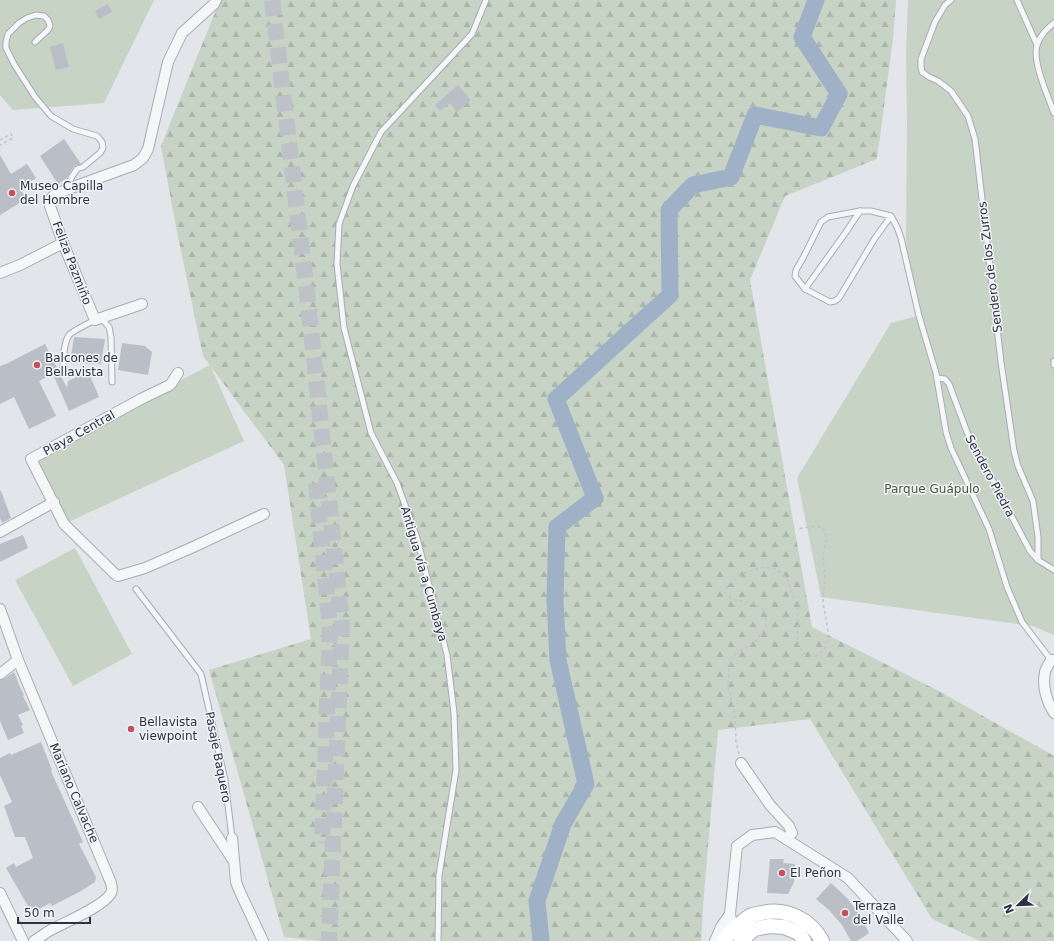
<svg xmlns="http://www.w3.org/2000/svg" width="1054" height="941" viewBox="0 0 1054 941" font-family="'DejaVu Sans',sans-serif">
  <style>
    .forest { fill: url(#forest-firs) }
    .park { fill: #c7d3c4 }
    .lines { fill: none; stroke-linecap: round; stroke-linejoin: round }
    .river { stroke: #9fb1c7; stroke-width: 17 }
    .building { fill: #babec6 }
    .primary-tunnel { stroke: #bdc1c8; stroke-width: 16; stroke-dasharray: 16 8; stroke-linecap: butt }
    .lane-casing { stroke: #a7acb4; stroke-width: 7 }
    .street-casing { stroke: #a7acb4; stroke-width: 12 }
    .secondary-casing { stroke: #a7acb4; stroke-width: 16 }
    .path { stroke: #c0c3c8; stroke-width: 1.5; stroke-dasharray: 3 3; stroke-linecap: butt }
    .lane { stroke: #f5f6f8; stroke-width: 5 }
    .street { stroke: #f5f6f8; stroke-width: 10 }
    .secondary { stroke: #fff; stroke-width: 14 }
    .poi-dot { fill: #c64f5d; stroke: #f2f4f7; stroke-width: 1.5 }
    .labels { text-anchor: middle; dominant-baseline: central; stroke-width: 3; stroke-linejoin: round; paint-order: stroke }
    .poi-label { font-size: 12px; fill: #2b3241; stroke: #f2f4f7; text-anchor: start }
    .street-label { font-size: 12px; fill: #2b3241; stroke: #f2f4f7 }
    .park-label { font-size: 12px; fill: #3f5b39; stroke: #f2f4f7 }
  </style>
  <defs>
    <pattern id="forest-firs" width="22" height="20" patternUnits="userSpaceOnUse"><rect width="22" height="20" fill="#c7d3c4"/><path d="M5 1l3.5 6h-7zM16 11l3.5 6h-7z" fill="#abb6aa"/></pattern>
  </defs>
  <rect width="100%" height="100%" fill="#e2e5ea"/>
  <path class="forest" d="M220 0H896L893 39 877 159 785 196 750 280 812 627 939 691 1054 756V941H980L932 919 810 719 718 730 704 893 701 941H320L284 937 209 670 311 639 284 465 203 356 176 227 161 146Z"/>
  <g class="park">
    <path d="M0 0H154L104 103 13 110 0 95Z"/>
    <path d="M908 0H1054V635L1033 626 821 597 797 478 891 323 917 316 906 240 907 123 906 55Z"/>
    <path d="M210 365 244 441 64 524 33 458Z"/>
    <path d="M75 548 132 654 73 686 15 580Z"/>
  </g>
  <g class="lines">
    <path class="river" d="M541 941 537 901 563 824 586 784 558 660 555 600 557 527 595 498 556 399 670 295 669 210 693 185 731 177 755 115 821 128 839 94 802 37 816 0"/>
  </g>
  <g class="building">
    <path d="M108 4 112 12 99 19 95 11Z"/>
    <path d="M63 43 69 67 56 70 50 47Z"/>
    <path d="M458 85 471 100 457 112 450 103 440 111 435 105Z"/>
    <path d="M64 139 81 164 74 166 67 178 58 184 40 156Z"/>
    <path d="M0 155 11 174 27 164 36 178 20 188 26 199 0 215Z"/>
    <path d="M74 337 105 339 101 364 70 363Z"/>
    <path d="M122 343 145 346 152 352 148 375 118 370Z"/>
    <path d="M45 344 67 388 68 381 88 371 99 397 69 411 53 374 39 381 56 416 29 429 14 397 0 404V366L8 363Z"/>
    <path d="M0 491H1L11 518 2 523 0 518Z"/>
    <path d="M23 535 28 548 0 562V544Z"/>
    <path d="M14 672 20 687 24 695 23 696 30 710 18 715 23 725 21 726 24 733 8 740 0 721V680L4 679Z"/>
    <path d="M41 742 52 770 51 771 83 842 79 844 96 877 95 882 81 891 52 906 50 903 32 913 6 868 14 863 16 867 33 858 25 837H15L4 806 12 802 0 775V758L10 753 11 755Z"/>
    <path d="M770 859H784L783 863 795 864 794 882 788 894 767 893Z"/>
    <path d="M831 883 847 898 860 915 869 933 857 941H851L842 925 829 910 816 899Z"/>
  </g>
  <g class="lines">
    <g class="primary-tunnel">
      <path d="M272 0 308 302 342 624 329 941"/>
      <path d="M316 483 330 628 322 843"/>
    </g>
    <g class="lane-casing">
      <g id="lane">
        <path d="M951 0 945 5 935 22 921 59V67L922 72 929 77 938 81 951 91 968 116 975 139 1001 362 1014 451 1018 466 1033 501 1038 537V560"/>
        <path d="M1017 0 1037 45"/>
        <path d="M1054 23C1047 29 1040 35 1037 45 1032 62 1048 96 1054 113"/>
        <path d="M35 42 48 30 50 26 48 20 44 16 36 15 27 18 19 23 8 34 6 42V48L14 64 35 97 51 116 73 129 97 136 102 142 103 148 100 153 83 167 77 169 71 178 68 189"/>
        <path d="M891 216 875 238 839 298 835 301 830 302 805 289 795 276 796 270 803 258 821 222 828 217 860 211H871L891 216 897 227 901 238 919 316 936 373 946 432 951 448 989 529 1007 587 1022 622 1051 660"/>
        <path d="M805 289 846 232 860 211"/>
        <path d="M100 317 109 327 111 337 112 382"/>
        <path d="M1054 361V365"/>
        <path d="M63 367C64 357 63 344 69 335 73 331 89 323 95 320"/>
        <path d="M937 378 945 379 949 384 967 432 1030 551 1038 560 1054 570"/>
        <path d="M136 589 201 674 225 780 232 838"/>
        <path d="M438 941 439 875 456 770 454 713 447 655 417 538 397 483 371 433 344 328 337 264 339 224 353 186 381 132 472 34 486 0"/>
      </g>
    </g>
    <g class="street-casing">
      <g id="street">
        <path d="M0 273 20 265 63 243"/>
        <path d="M142 304 95 320 63 243 50 206V200L54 195 68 189 134 165 143 158 148 149 168 62 182 33 214 4 216 0"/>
        <path d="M178 373 171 384 168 386 141 399 31 459 64 524 116 575 118 576 145 568 191 548 264 514"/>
        <path d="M0 532 54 502"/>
        <path d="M0 609 18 660 109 878C111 882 113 889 111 893 105 906 63 923 49 931 44 934 39 938 34 941"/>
        <path d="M1054 660H1051C1049 664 1046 668 1045 672 1042 687 1046 700 1054 713"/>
        <path d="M0 674 18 660"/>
        <path d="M741 763 770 805 789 826 792 833 786 839"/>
        <path d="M198 807 233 860"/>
        <path d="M232 838 236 882 240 892 263 941"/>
        <path d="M0 893 23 941"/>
        <path d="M736 926C731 924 731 919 730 914L737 846 752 835 775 832 848 878 907 941"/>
        <path d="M715 941 721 927 730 914"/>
      </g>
    </g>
    <g class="secondary-casing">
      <g id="secondary">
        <path d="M723 941C731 932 739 923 750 916 754 914 758 914 762 913 786 907 811 920 822 941"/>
        <path d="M741 941 754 929 770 926 784 927 799 933 804 941"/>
      </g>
    </g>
    <g class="path">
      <path d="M0 140 11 134 13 138 0 145"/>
      <path d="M739 754 736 742 735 716 728 685 729 668 734 655 756 641 766 626V611L754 604 732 599 725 593 727 587 733 581 745 573 756 569 767 567 776 569 787 579 798 609V624L797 634 799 647 805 654 812 657 820 654 825 647 827 640 828 630 823 603 825 576 823 556 826 542 825 530C817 523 806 528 797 529"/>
    </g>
    <use href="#lane" class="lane"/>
    <use href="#street" class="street"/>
    <use href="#secondary" class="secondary"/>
  </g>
  <g class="poi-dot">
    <circle cx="12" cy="193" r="4"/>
    <circle cx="37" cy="365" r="4"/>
    <circle cx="131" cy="729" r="4"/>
    <circle cx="782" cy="873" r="4"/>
    <circle cx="845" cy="913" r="4"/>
  </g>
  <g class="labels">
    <g class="poi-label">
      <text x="20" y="186">Museo Capilla<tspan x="20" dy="14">del Hombre</tspan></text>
      <text x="45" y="358">Balcones de<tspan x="45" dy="14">Bellavista</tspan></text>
      <text x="139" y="722">Bellavista<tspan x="139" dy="14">viewpoint</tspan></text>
      <text x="790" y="873">El Peñon</text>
      <text x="853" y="906">Terraza<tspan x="853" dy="14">del Valle</tspan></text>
    </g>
    <g class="street-label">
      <text transform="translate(72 263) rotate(69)">Feliza Pazmiño</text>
      <text transform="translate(990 267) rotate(-97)">Sendero de los Zurros</text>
      <text transform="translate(79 433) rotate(-29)">Playa Central</text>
      <text transform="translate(990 476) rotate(62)">Sendero Piedra</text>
      <text transform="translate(424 574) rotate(74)">Antigua vía a Cumbaya</text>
      <text transform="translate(218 757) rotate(79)">Pasaje Baquero</text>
      <text transform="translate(74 793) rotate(67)">Mariano Calvache</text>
    </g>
    <g class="park-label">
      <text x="932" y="489">Parque Guápulo</text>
    </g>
  </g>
  <g transform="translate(1018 905) rotate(247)" stroke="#f2f4f7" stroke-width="3" paint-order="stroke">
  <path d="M0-3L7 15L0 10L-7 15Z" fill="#2b3241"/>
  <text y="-6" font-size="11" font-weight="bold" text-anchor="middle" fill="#2b3241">N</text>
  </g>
  <path d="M18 917v6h72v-6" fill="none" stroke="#2b3241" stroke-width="2"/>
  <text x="24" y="917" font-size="12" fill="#2b3241" stroke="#f2f4f7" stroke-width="3" paint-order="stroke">50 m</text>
</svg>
